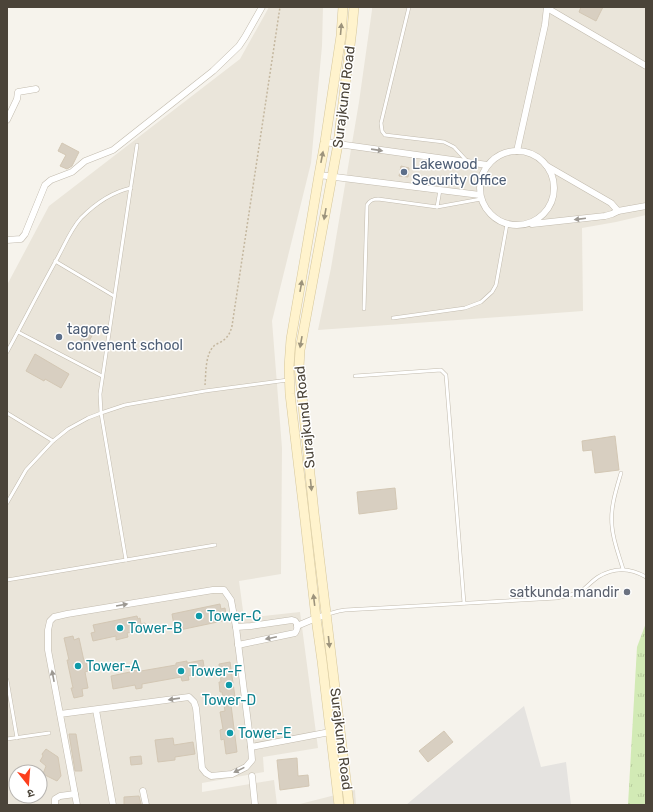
<svg xmlns="http://www.w3.org/2000/svg" width="653" height="812" viewBox="0 0 653 812" font-family="Rubik,'Noto Sans Devanagari',sans-serif">
  <style>
    .residential { fill: #eae5da; fill-rule: evenodd }
    .park { fill: url(#park-tufts) }
    .parking { fill: #e5e3e0 }
    .building { fill: #d8cfc1; stroke: #d3c7b4 }
    .lines { fill: none; stroke-linecap: round; stroke-linejoin: round }
    .service-casing { stroke: #c2bbae; stroke-width: 4 }
    .minor-casing { stroke: #c2bbae; stroke-width: 7 }
    .secondary-casing { stroke: #d6c79b; stroke-width: 10 }
    .path { stroke: #c4b79f; stroke-width: 1.5; stroke-dasharray: 2 2; stroke-linecap: butt }
    .service { stroke: #fff; stroke-width: 3 }
    .minor { stroke: #fff; stroke-width: 6 }
    .secondary { stroke: #fff3cd; stroke-width: 9 }
    .oneway { fill: #9c937c }
    .oneway2 { fill: #9c9892 }
    .service-dot { fill: #5c6f8a; stroke: #fff; stroke-width: 1.5 }
    .worship-dot { fill: #6b7280; stroke: #fff; stroke-width: 1.5 }
    .culture-dot { fill: #0f9aa8; stroke: #fff; stroke-width: 1.5 }
    .labels { text-anchor: middle; dominant-baseline: central; stroke-width: 3; stroke-linejoin: round; paint-order: stroke }
    .street-label { font-size: 14px; fill: #4b4439; stroke: #fff }
    .service-label { font-size: 14px; fill: #4e5e75; stroke: #fff; text-anchor: start }
    .worship-label { font-size: 14px; fill: #5b616d; stroke: #fff; text-anchor: end }
    .culture-label { font-size: 14px; fill: #0d838f; stroke: #fff; text-anchor: start }
  </style>
  <defs>
    <pattern id="park-tufts" width="24" height="20" patternUnits="userSpaceOnUse"><rect width="24" height="20" fill="#d2eab5"/><path d="M3 7l-1-3M5 7V3M7 7l1-3M15 17l-1-3M17 17v-4M19 17l1-3" fill="none" stroke="#b6ca9c"/></pattern>
  </defs>
  <rect width="100%" height="100%" fill="#f6f3ec"/>
  <g class="residential">
    <path d="M269 7H323L322 46 311 163 272 321 282 448 281 574 239 581 244 618 300 612 318 748 263 757 264 772 202 783V792L274 780 277 805H7V285L49 206 240 59ZM16 772H40V796H16Z"/>
    <path d="M372 7H646V215L616 222 582 228 583 311 318 330 331 268 359 102 372 10Z"/>
    <path d="M355 790 356 805H296Z"/>
  </g>
  <path class="park" d="M646 623V805H628L637 647Z"/>
  <path class="parking" d="M524 706 541 767 566 762 571 805H406Z"/>
  <g class="building">
    <path d="M581 7H603L596 21 579 12Z"/>
    <path d="M62 143 79 152 72 166 67 169 60 166 66 155 58 151Z"/>
    <path d="M401 166 409 168 408 177 399 176Z"/>
    <path d="M86 330 93 334 85 348 79 345Z"/>
    <path d="M35 354 69 374 61 388 45 379 44 381 26 371Z"/>
    <path d="M615 436 619 470 595 473 592 450 583 451 582 441Z"/>
    <path d="M395 488 397 509 359 514 357 492Z"/>
    <path d="M220 604 221 609 225 608 227 620 175 631 172 614Z"/>
    <path d="M137 616 138 619 140 618 141 624 145 623 147 631 139 633 138 631 127 633 128 637 116 640V636L93 641 91 633 95 632 93 625Z"/>
    <path d="M73 636 74 640 79 638 84 661H86L88 671 85 672 88 688 82 689 83 696 74 698 71 688H73L67 660H69L64 638Z"/>
    <path d="M203 660 205 673 188 676 189 680 182 681 181 677 142 684V688L136 689 135 685 113 689 111 676 130 672V671L140 669 141 671 176 665V663L187 661V663Z"/>
    <path d="M230 662 236 704 231 705 237 752 226 754 224 739 221 740 220 730 223 729 220 712 225 711 222 692H220L219 682H221L219 664Z"/>
    <path d="M444 731 453 742 428 762 419 751Z"/>
    <path d="M69 734H76L82 771H75Z"/>
    <path d="M173 738 174 745 193 742 195 754 175 757V760L158 762 155 740Z"/>
    <path d="M46 749 58 757 61 776 57 781 43 774 46 766 40 761 43 756 42 754Z"/>
    <path d="M141 756 142 764 131 765 130 757Z"/>
    <path d="M297 758 298 776 308 775 309 786 280 790 277 760Z"/>
    <path d="M139 796 141 804 124 805V797Z"/>
  </g>
  <g class="lines">
    <g class="service-casing">
      <g id="service">
        <path d="M409 7 381 123 382 131 385 135 444 142 454 147 466 160"/>
        <path d="M437 207 440 190"/>
        <path d="M55 261 114 296"/>
        <path d="M364 309 367 205C370 200 373 199 378 199L437 207 481 199"/>
        <path d="M393 318 465 308 481 302 492 292 496 285 507 224"/>
        <path d="M18 332 102 376"/>
        <path d="M7 352C24 321 40 289 58 257 65 244 71 229 81 218 95 204 112 192 131 188"/>
        <path d="M355 376 441 370 446 375 464 603"/>
        <path d="M7 413 53 441"/>
        <path d="M621 473C616 490 610 508 612 526 613 541 619 555 623 569"/>
        <path d="M7 503 26 470 53 441 68 429 88 418 101 413 125 405 205 391 288 380"/>
        <path d="M126 560 101 413 100 394 137 145"/>
        <path d="M7 580 215 545"/>
        <path d="M328 614 339 611 345 610 557 598C565 596 574 595 581 591 587 587 592 581 598 577 614 567 631 568 646 577"/>
        <path d="M7 680 17 738"/>
        <path d="M7 739 49 733"/>
      </g>
    </g>
    <g class="minor-casing">
      <g id="minor">
        <path d="M547 8 646 66"/>
        <path d="M7 120 17 99 18 92 36 89"/>
        <path d="M325 142 338 144 467 162 487 165"/>
        <circle cx="517" cy="188" r="37"/>
        <path d="M517 151 545 25 547 7"/>
        <path d="M547 166 611 203 618 211"/>
        <path d="M319 175 480 195"/>
        <path d="M532 224 605 216 612 214 618 211 646 206"/>
        <path d="M7 240 21 239 25 234 45 185 51 180 72 172 85 161 113 150 213 71 239 46 245 37 262 7"/>
        <path d="M297 626 316 618 326 615"/>
        <path d="M236 627 251 626 292 620 295 621C298 624 298 629 295 633L238 645"/>
        <path d="M96 710 113 805"/>
        <path d="M60 714 189 697 194 702 196 708 202 768 206 773 211 776 232 774 246 767 252 760 251 747 236 627 231 600 224 590H213L67 614 54 617 50 621 48 630V650L77 805"/>
        <path d="M251 747 330 732"/>
        <path d="M252 776 255 805"/>
        <path d="M143 791 146 805"/>
        <path d="M55 805V799L60 796 75 794"/>
      </g>
    </g>
    <g class="secondary-casing">
      <g id="secondary">
        <path d="M339 805 322 661 316 618 305 520 290 394 289 367 291 339 305 258 319 175 325 142 341 36 343 7"/>
        <path d="M349 805 314 513 299 367 300 350 338 144 352 29 354 7"/>
      </g>
    </g>
    <path class="path" d="M205 385C206 374 205 354 214 346 214 345 219 343 219 343 227 339 230 334 232 326L280 7"/>
    <use href="#service" class="service"/>
    <use href="#minor" class="minor"/>
    <use href="#secondary" class="secondary"/>
  </g>
  <defs><path id="oneway-solid" d="M-6-.8H1V-3.2L6.5 0L1 3.2V.8H-6Z"/></defs>
  <g class="oneway">
    <use href="#oneway-solid" transform="translate(341 29) rotate(-85)"/>
    <use href="#oneway-solid" transform="translate(322 157) rotate(-79)"/>
    <use href="#oneway-solid" transform="translate(325 214) rotate(100)"/>
    <use href="#oneway-solid" transform="translate(301 286) rotate(-80)"/>
    <use href="#oneway-solid" transform="translate(301 342) rotate(100)"/>
    <use href="#oneway-solid" transform="translate(311 485) rotate(84)"/>
    <use href="#oneway-solid" transform="translate(314 600) rotate(-97)"/>
    <use href="#oneway-solid" transform="translate(329 642) rotate(84)"/>
  </g>
  <g class="oneway2">
    <use href="#oneway-solid" transform="translate(377 150) rotate(8)"/>
    <use href="#oneway-solid" transform="translate(580 219) rotate(173)"/>
    <use href="#oneway-solid" transform="translate(122 605) rotate(-10)"/>
    <use href="#oneway-solid" transform="translate(271 638) rotate(168)"/>
    <use href="#oneway-solid" transform="translate(53 676) rotate(-101)"/>
    <use href="#oneway-solid" transform="translate(174 699) rotate(172)"/>
    <use href="#oneway-solid" transform="translate(239 770) rotate(154)"/>
  </g>
  <g class="service-dot">
    <circle cx="404" cy="172" r="4"/>
    <circle cx="59" cy="337" r="4"/>
  </g>
  <circle class="worship-dot" cx="627" cy="592" r="4"/>
  <g class="culture-dot">
    <circle cx="199" cy="616" r="4"/>
    <circle cx="120" cy="628" r="4"/>
    <circle cx="78" cy="666" r="4"/>
    <circle cx="181" cy="671" r="4"/>
    <circle cx="229" cy="685" r="4"/>
    <circle cx="230" cy="733" r="4"/>
  </g>
  <g class="labels">
    <g class="street-label">
      <text transform="translate(344 97) rotate(-83)">Surajkund Road</text>
      <text transform="translate(305 417) rotate(-96)">Surajkund Road</text>
      <text transform="translate(341 739) rotate(83)">Surajkund Road</text>
    </g>
    <g class="service-label">
      <text x="412" y="164">Lakewood<tspan x="412" dy="16">Security Office</tspan></text>
      <text x="67" y="329">tagore<tspan x="67" dy="16">convenent school</tspan></text>
    </g>
    <g class="worship-label">
      <text x="619" y="592">satkunda mandir</text>
    </g>
    <g class="culture-label">
      <text x="207" y="616">Tower-C</text>
      <text x="128" y="628">Tower-B</text>
      <text x="86" y="666">Tower-A</text>
      <text x="189" y="671">Tower-F</text>
      <text x="229" y="700" text-anchor="middle">Tower-D</text>
      <text x="238" y="733">Tower-E</text>
    </g>
  </g>
  <rect width="653" height="812" fill="none" stroke="#4b4439" stroke-width="16"/>
  <g transform="translate(28 784) rotate(163)"><circle r="19" fill="#ffffff" stroke="#b7b4b0"/>
  <path d="M0-3L7 15L0 10L-7 15Z" fill="#fc3f1d"/>
  <text y="-6" font-size="11" font-weight="bold" text-anchor="middle" fill="#4b4439">उ</text>
  </g>
</svg>
